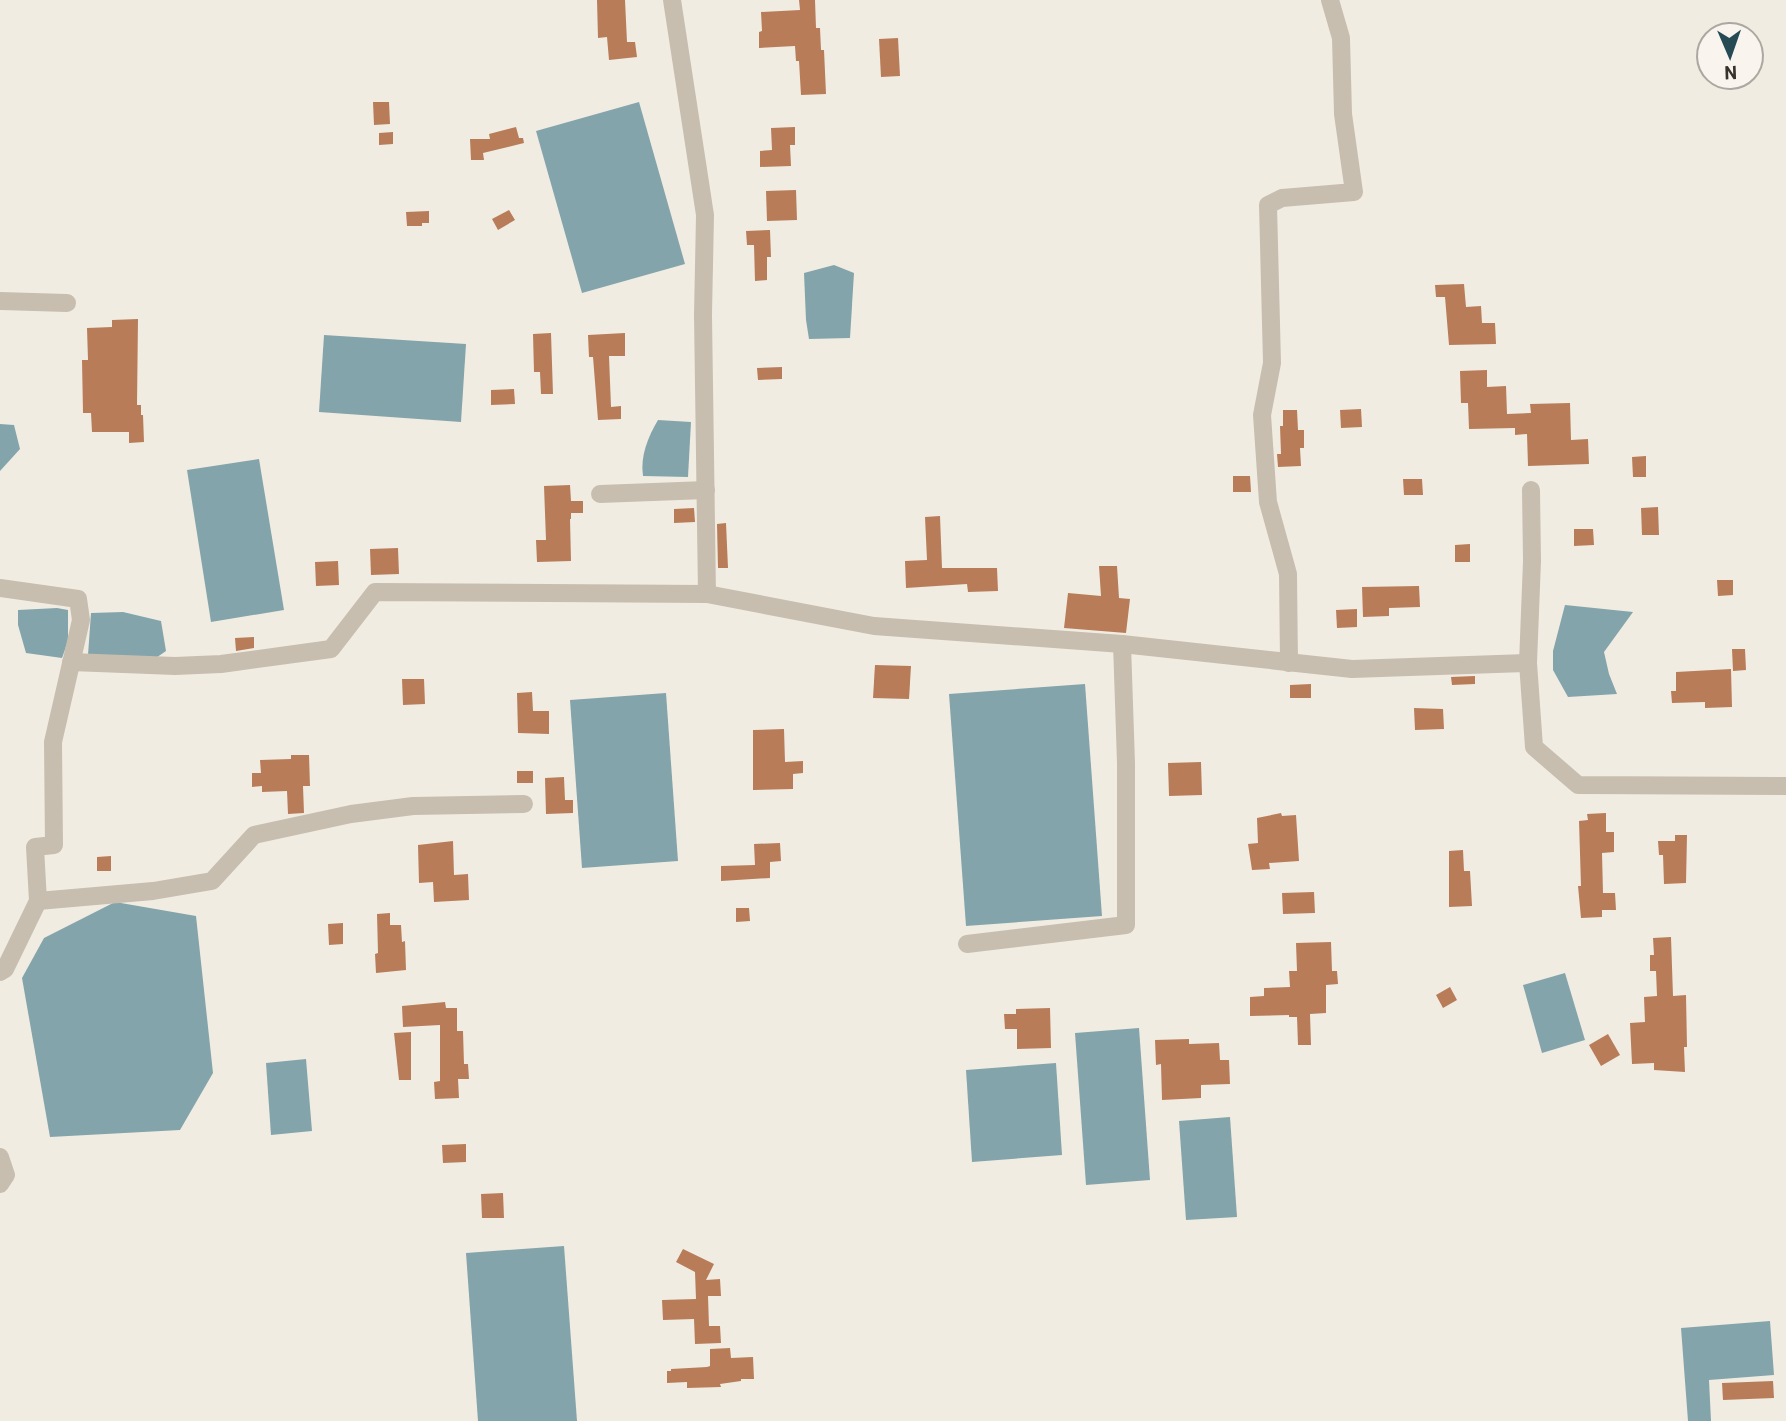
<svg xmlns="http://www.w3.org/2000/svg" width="1786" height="1421" viewBox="0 0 1786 1421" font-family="Barlow,sans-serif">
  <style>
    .water { fill: #84a4ab }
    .building { fill: #b87c59 }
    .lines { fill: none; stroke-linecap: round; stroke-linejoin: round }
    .minor { stroke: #c8beaf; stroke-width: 18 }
  </style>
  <rect width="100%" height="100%" fill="#f1ece2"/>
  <g class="water">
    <path d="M639 102 685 264 582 293 536 131Z"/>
    <path d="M834 265 854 273 850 338 809 339 806 320 804 273Z"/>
    <path d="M324 335 466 344 461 422 319 412Z"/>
    <path d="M658 420 691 422 688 477 643 476C640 456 648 437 658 420Z"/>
    <path d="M0 424 14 425 20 449 0 471Z"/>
    <path d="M259 459 284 610 211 622 187 470Z"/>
    <path d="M1565 605 1633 612 1604 652 1609 674 1617 694 1568 697 1553 670V651Z"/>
    <path d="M57 608 68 610V641L62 658 26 653 18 625V610Z"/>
    <path d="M123 612 161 621 166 651 153 660 88 655 91 613Z"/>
    <path d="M1085 684 1102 916 966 926 949 694Z"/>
    <path d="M666 693 678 861 582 868 570 700Z"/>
    <path d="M115 902 196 916 213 1073 180 1130 50 1137 22 978 44 938Z"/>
    <path d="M1565 973 1585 1040 1542 1053 1523 985Z"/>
    <path d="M1139 1028 1150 1180 1086 1185 1075 1033Z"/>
    <path d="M306 1059 312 1131 271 1135 266 1063Z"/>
    <path d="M1056 1063 1062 1155 972 1162 966 1070Z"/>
    <path d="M1230 1117 1237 1217 1186 1220 1179 1121Z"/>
    <path d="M564 1246 577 1421H478L466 1253Z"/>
    <path d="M1770 1321 1774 1375 1709 1380 1711 1421H1688L1681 1328Z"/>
  </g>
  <g class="building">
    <path d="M597 0H625L627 42H635L637 57 609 60 607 37 598 38Z"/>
    <path d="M799 0H815L816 28H820L821 50H824L826 94 801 95 799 61H796L795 46 759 48V32L762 31 761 12 800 10Z"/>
    <path d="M898 38 900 76 881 77 879 39Z"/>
    <path d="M373 102H389L390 124 374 125Z"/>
    <path d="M516 127 519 138H523L524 143 483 153 484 160H471L470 139H490L489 134Z"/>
    <path d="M795 127V145H790L791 166 760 167V151L772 150 771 128Z"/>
    <path d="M393 132V144L379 145V133Z"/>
    <path d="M796 190 797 220 767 221 766 191Z"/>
    <path d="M509 210 515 220 498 230 492 219Z"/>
    <path d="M429 211V223H422V226H407L406 212Z"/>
    <path d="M770 230 771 257H767V280L755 281 754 245H747L746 231Z"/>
    <path d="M1464 284 1466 307 1481 306 1482 323H1495L1496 344 1449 345 1445 297H1436L1435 285Z"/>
    <path d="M138 319 137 405H141V415H143L144 442 129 443V432H92L91 413H83L82 360H88L87 328 112 327V320Z"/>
    <path d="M551 333 553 394H541L540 372H534L533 334Z"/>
    <path d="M625 333V356H609L611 407 621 406V419L598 420 593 357H589L588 335Z"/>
    <path d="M782 367V379L758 380 757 368Z"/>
    <path d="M1487 370V387L1506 386 1507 414 1531 413 1530 404 1570 403 1571 440 1588 439 1589 464 1528 466 1527 434 1515 435V428L1469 429 1468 403H1461L1460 371Z"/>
    <path d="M514 389 515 404 491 405V390Z"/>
    <path d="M1361 409 1362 427 1341 428 1340 410Z"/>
    <path d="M1283 410H1297L1298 430H1304V448H1300L1301 466 1278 467 1277 454H1281L1280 426H1283Z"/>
    <path d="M1646 456V477H1633L1632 457Z"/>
    <path d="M1233 476H1250L1251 492H1233Z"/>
    <path d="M1403 479H1422L1423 495H1404Z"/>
    <path d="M570 485 571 501H583V513H571V519H570L571 561 537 562 536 540H546L544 486Z"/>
    <path d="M1658 507 1659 535H1642L1641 508Z"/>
    <path d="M694 508 695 522 674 523V509Z"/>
    <path d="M940 516 942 568H997L998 591 968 592 967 584 906 588 905 561 927 560 925 517Z"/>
    <path d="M726 523 728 568H718L717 524Z"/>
    <path d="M1574 529H1593L1594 545 1574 546Z"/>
    <path d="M1470 544V562H1455V545Z"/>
    <path d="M398 548 399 574 371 575 370 549Z"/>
    <path d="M338 561 339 585 316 586 315 562Z"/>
    <path d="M1099 566H1117L1119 598 1130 599 1126 633 1064 628 1068 593 1101 596Z"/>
    <path d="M1717 580H1733V595L1718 596Z"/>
    <path d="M1419 586 1420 607 1389 608V616L1363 617 1362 587Z"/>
    <path d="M1357 609V627L1337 628 1336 610Z"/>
    <path d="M254 637V648L236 651 235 638Z"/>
    <path d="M1732 649H1745L1746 670 1733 671Z"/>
    <path d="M875 665 911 666 909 699 873 698Z"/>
    <path d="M1731 669 1732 707 1705 708V702L1672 703 1671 691H1676V672Z"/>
    <path d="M1475 676V684L1452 685 1451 677Z"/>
    <path d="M402 679H424L425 704 403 705Z"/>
    <path d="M1311 684V698H1290V685Z"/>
    <path d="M532 692 533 711H549V734L518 733 517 693Z"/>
    <path d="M1414 708 1443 709 1444 729 1415 730Z"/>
    <path d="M784 729 785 762 803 761V773L793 774V789L753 790V730Z"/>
    <path d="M291 755H309L310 786H303L304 813 288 814 287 791 262 792V786L252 787V773H261L260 760 291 759Z"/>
    <path d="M1201 762 1202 795 1169 796 1168 763Z"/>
    <rect x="517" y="771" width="16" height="12"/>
    <path d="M564 777 565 800H573V813L546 814 545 778Z"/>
    <path d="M1281 813 1282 816 1296 815 1299 861 1269 863 1270 869 1252 870 1248 844 1258 843 1257 818Z"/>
    <path d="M1606 813V832H1614V852L1602 853 1603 893H1615L1616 910H1602V917L1581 918 1578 886H1581L1579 821 1588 820 1587 814Z"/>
    <path d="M1675 835H1687L1686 883 1664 884 1663 855H1659L1658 841H1675Z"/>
    <path d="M453 841 454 875 468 874 469 900 434 902 433 882 419 883 418 845Z"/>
    <path d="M780 843 781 861 770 862V878L721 881V866L755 865 754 844Z"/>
    <path d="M1463 850 1464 871H1470L1472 906 1449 907V851Z"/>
    <path d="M111 856V871H97V857Z"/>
    <path d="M1314 892 1315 913 1283 914 1282 893Z"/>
    <path d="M736 908H749L750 921 736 922Z"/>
    <path d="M390 913V925H401L402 942 405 941 406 970 376 973 375 954 378 953 377 914Z"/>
    <path d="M343 923V944L329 945 328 924Z"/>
    <path d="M1671 937 1673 996 1686 995 1687 1047H1684L1685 1072 1654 1070V1063L1632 1064 1630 1023 1645 1022 1644 997 1657 996 1656 971H1650V955H1654L1653 938Z"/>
    <path d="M1331 942 1332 971H1337L1338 984 1326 985V1013L1310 1014 1311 1045H1298L1297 1017H1289V1015L1250 1016V997L1264 996V988L1290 987 1289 971H1297L1296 943Z"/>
    <path d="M1450 987 1457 1000 1443 1008 1436 995Z"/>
    <path d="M445 1002 446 1008H457V1031H463L464 1064H468L469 1079H458L459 1098 435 1099 434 1082 440 1081V1025L403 1027 402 1006Z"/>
    <path d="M1050 1008 1051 1048 1017 1049V1029H1005L1004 1014H1016V1009Z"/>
    <path d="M411 1032V1080H399L394 1033Z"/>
    <path d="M1608 1034 1620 1055 1601 1066 1589 1045Z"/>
    <path d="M1189 1039V1044L1219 1043 1220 1060H1229L1230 1084 1201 1085V1098L1162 1100 1161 1064 1156 1065 1155 1040Z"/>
    <path d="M466 1144V1162L443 1163 442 1145Z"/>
    <path d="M503 1193 504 1218H482L481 1194Z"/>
    <path d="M683 1249 714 1264 706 1280 720 1279 721 1296H708L709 1326H720L721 1343 695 1344 694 1319 663 1320 662 1300 696 1299 695 1272 676 1262Z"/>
    <path d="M730 1348 731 1358 753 1357 754 1379H741V1381L720 1384 721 1387 687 1388V1382L667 1383V1371H671V1369L707 1367 710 1366V1349Z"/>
    <path d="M1773 1381 1774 1398 1723 1400 1722 1383Z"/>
  </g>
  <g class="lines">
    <g class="minor">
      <path d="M672 0 705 215 703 315 707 594 874 626 1122 644 1352 669 1528 663 1534 747 1578 785 1786 786"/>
      <path d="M0 301 67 303"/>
      <path d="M600 494 706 490"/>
      <path d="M0 588 78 599 81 620 53 742 54 845 35 847 38 901 5 969 0 972"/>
      <path d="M71 662 175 666 221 664 331 649 375 592 707 594"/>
      <path d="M1289 663 1288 574 1268 502 1262 415 1272 363 1268 205 1282 198 1354 192 1343 114 1341 38 1330 0"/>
      <path d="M1528 663 1532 561 1531 490"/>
      <path d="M38 901 153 891 212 881 254 835 351 814 413 806 524 804"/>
      <path d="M967 944 1126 925V763L1122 644"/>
      <path d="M0 1157 6 1175 0 1184"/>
    </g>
  </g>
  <g transform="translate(1730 56) rotate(178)"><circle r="33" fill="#f9f5ee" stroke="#aca7a0" stroke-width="2"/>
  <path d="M0-5L12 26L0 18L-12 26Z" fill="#264b55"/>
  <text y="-10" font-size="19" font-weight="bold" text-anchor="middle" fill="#38312c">N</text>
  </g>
</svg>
